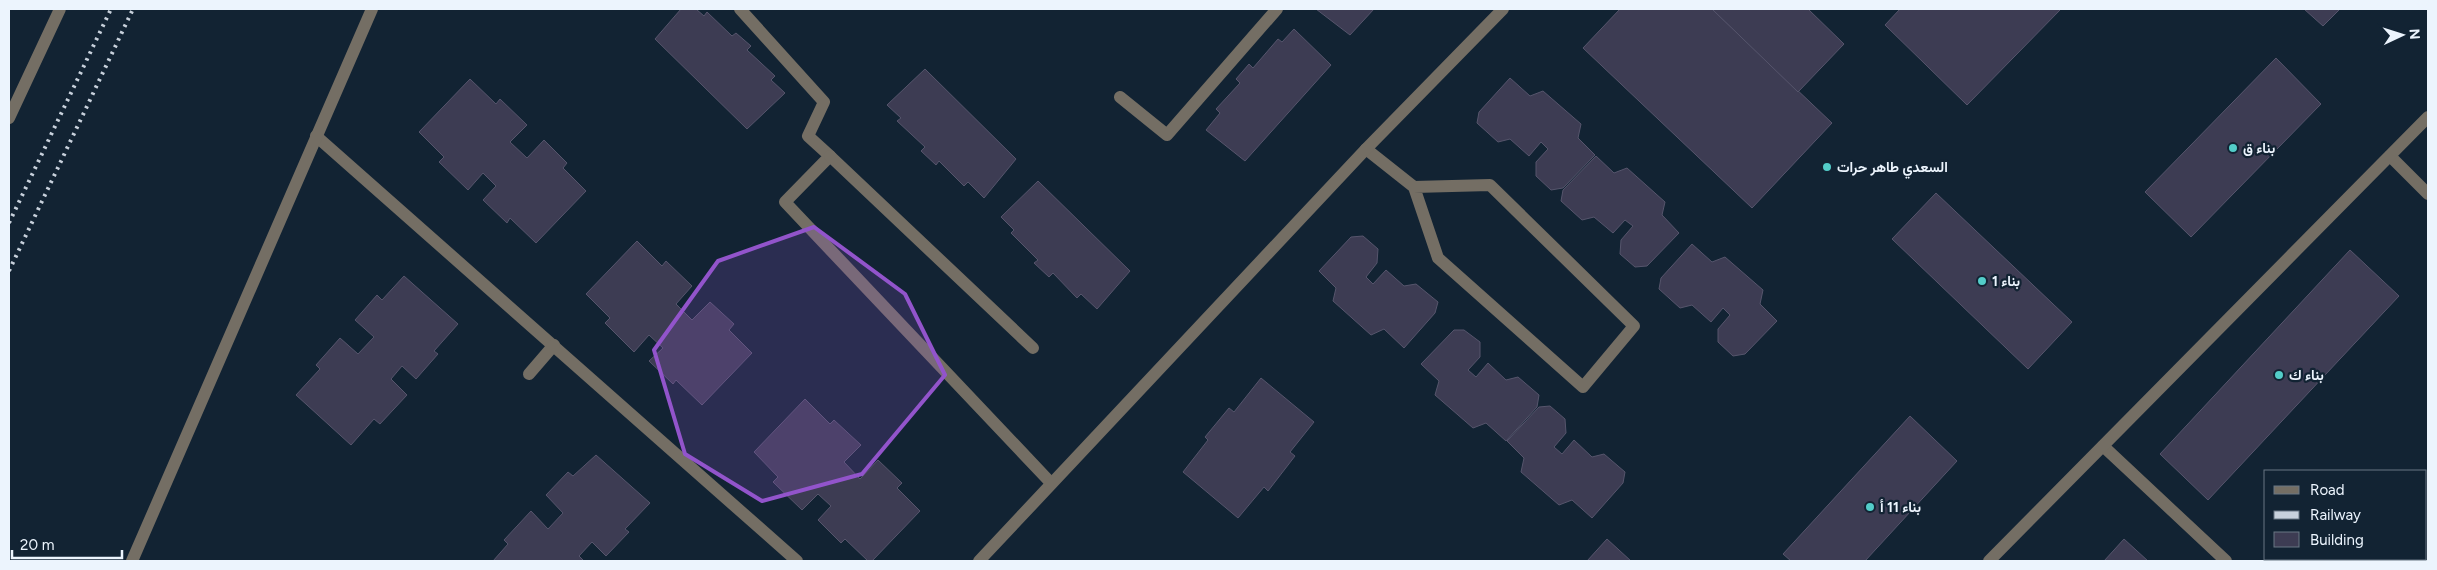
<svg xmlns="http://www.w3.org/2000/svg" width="2437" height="570" viewBox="0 0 2437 570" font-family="Figtree,Vazirmatn,sans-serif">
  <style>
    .building { fill: #3d3c53; stroke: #56556c }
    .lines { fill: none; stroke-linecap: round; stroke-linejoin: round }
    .minor { stroke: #746e64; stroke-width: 12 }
    .rail { stroke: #c8d1dc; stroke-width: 4; stroke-dasharray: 2.5 5; stroke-linecap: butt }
    .marked { fill: #9254cb; fill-opacity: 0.2; stroke: #9254cb; stroke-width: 4; stroke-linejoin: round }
    .poi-dot { fill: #53cdc9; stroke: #122333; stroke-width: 2 }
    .labels { text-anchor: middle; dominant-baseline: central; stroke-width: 4.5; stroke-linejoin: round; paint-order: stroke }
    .poi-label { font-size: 14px; font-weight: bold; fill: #ecf4fd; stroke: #122333; text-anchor: start }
  </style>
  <rect width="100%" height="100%" fill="#122333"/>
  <g class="building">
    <path d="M681 9H696L704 16 707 12 732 36 736 33 751 46 747 50 775 76 771 80 785 93 747 129 655 39Z"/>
    <path d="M1316 9H1374L1350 35Z"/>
    <path d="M1620 9H1712L1832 123 1752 208 1583 48Z"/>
    <path d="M1712 9H1808L1844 44 1798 92Z"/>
    <path d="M1900 9H2061L1967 105 1885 25Z"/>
    <path d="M2304 9H2340L2323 26Z"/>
    <path d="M1294 29 1331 65 1245 161 1206 130 1220 113 1216 109 1240 83 1236 79 1249 64 1253 68 1278 39 1282 42Z"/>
    <path d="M2276 58 2321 104 2191 237 2145 192Z"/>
    <path d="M925 69 1016 159 984 198 968 182 964 186 939 161 936 165 921 151 925 147 897 121 901 118 887 105Z"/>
    <path d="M1510 78 1530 96 1543 91 1581 124 1578 138 1595 155 1563 188 1551 190 1536 176V162L1548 149 1541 142 1529 156 1510 139 1498 142 1477 123 1479 112Z"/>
    <path d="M470 79 496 104 500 99 527 125 510 142 527 158 544 140 567 163 563 168 586 191 536 243 510 218 507 223 483 200 496 186 483 173 468 190 439 162 444 157 419 132Z"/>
    <path d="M1596 156 1614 173 1627 168 1665 202 1662 215 1679 233 1647 266 1635 267 1620 254 1621 240 1633 226 1625 220 1613 233 1594 217 1582 220 1561 201 1563 190Z"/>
    <path d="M1038 181 1130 271 1097 309 1081 294 1077 298 1053 273 1049 277 1034 263 1038 260 1011 233 1014 230 1001 217Z"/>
    <path d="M1936 193 2072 322 2028 369 1892 239Z"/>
    <path d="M1363 236 1378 249 1377 263 1366 277 1373 284 1386 270 1404 286 1416 284 1438 302 1435 313 1404 348 1384 329 1371 335 1333 301 1336 288 1319 271 1351 237Z"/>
    <path d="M637 241 662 266 666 261 692 286 676 304 692 320 710 302 734 324 729 330 752 353 702 405 676 380 673 384 649 361 663 348 649 335 634 352 605 323 610 318 586 294Z"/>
    <path d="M1692 244 1712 262 1725 257 1763 290 1760 304 1777 321 1745 354 1733 356 1718 342V329L1730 315 1723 308 1711 322 1692 305 1680 308 1659 289 1661 278Z"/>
    <path d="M2350 250 2399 296 2208 500 2160 454Z"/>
    <path d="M404 276 458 324 434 351 438 354 416 379 402 366 391 379 407 395 380 424 374 419 351 445 296 395 320 369 316 365 340 338 358 354 374 337 355 320 377 295 382 300Z"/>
    <path d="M1454 330H1464L1480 342V357L1468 370 1476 377 1488 363 1506 380 1518 377 1539 395 1537 407 1506 441 1486 423 1473 428 1435 395 1439 381 1421 364Z"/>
    <path d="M1261 378 1314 422 1290 452 1295 456 1268 491 1264 487 1238 518 1183 472 1208 440 1205 437 1229 408 1234 412Z"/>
    <path d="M805 399 830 424 834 420 861 445 844 462 860 479 878 460 902 483 897 488 920 511 872 561H868L845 539 841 543 818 520 831 506 818 494 802 510 773 482 778 477 754 452Z"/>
    <path d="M1550 406 1565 419 1566 433 1554 447 1562 454 1574 440 1592 457 1604 454 1625 472 1623 483 1592 518 1572 500 1559 505 1521 472 1524 458 1507 441 1539 407Z"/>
    <path d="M1910 416 1957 461 1865 561H1791L1783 554Z"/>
    <path d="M596 455 650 503 625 529 629 532 606 556 592 542 579 556 584 561H493L508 544 504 540 531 511 548 529 563 513 546 495 568 472 573 476Z"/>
    <path d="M1607 539 1631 561H1587Z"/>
    <path d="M2124 539 2148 561H2104Z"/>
    <path d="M2340 559H2365L2367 561H2338Z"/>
  </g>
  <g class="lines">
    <g class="minor">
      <path d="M740 9 824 102 808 136 830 156 785 202 1051 483"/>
      <path d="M1120 97 1167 135 1277 9"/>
      <path d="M9 118 60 9"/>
      <path d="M316 136 797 561"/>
      <path d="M1366 149 1414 187 1438 258 1583 387 1634 326 1490 185 1414 187"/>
      <path d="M830 156 1033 348"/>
      <path d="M2390 156 2428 194"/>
      <path d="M529 374 554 345"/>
      <path d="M2103 446 2226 561"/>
      <path d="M132 561 372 9"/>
      <path d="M979 561 1366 149 1503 9"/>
      <path d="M1989 561 2428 117"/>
      <path d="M2274 561 2276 559"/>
    </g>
    <g class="rail">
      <path d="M9 223 111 9"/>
      <path d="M9 271 133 9"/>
    </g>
  </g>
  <path class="marked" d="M814 227 905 294 945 375 862 474 762 501 685 454 654 350 718 261Z"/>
  <g class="poi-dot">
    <circle cx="2233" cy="148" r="5"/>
    <circle cx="1827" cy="167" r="5"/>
    <circle cx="1982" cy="281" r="5"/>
    <circle cx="2279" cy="375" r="5"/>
    <circle cx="1870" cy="507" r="5"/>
  </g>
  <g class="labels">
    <g class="poi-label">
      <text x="2243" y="148">بناء ق</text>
      <text x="1837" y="167">السعدي طاهر حرات</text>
      <text x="1992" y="281">بناء 1</text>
      <text x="2289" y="375">بناء ك</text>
      <text x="1880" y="507">بناء 11 أ</text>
    </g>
  </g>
  <rect width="2437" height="570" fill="none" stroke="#ecf4fd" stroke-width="20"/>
  <rect x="2264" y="470" width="162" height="90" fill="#122333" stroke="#697784"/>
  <rect x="2274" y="486" width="25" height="8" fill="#746e64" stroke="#697784"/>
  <text x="2310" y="495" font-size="15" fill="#ecf4fd">Road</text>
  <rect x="2274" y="511" width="25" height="8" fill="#c8d1dc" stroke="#697784"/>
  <text x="2310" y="520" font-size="15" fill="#ecf4fd">Railway</text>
  <rect x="2274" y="532" width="25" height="15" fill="#3d3c53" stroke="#697784"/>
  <text x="2310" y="545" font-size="15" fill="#ecf4fd">Building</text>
  <g transform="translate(2402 35) rotate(86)" stroke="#122333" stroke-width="4" paint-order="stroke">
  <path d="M0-4L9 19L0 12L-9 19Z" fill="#ecf4fd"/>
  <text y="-8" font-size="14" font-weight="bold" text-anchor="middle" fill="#ecf4fd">N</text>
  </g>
  <path d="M12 550v8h110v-8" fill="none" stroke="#ecf4fd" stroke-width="2.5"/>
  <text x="20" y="550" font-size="15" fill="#ecf4fd" stroke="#122333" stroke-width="4" paint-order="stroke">20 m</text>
</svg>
